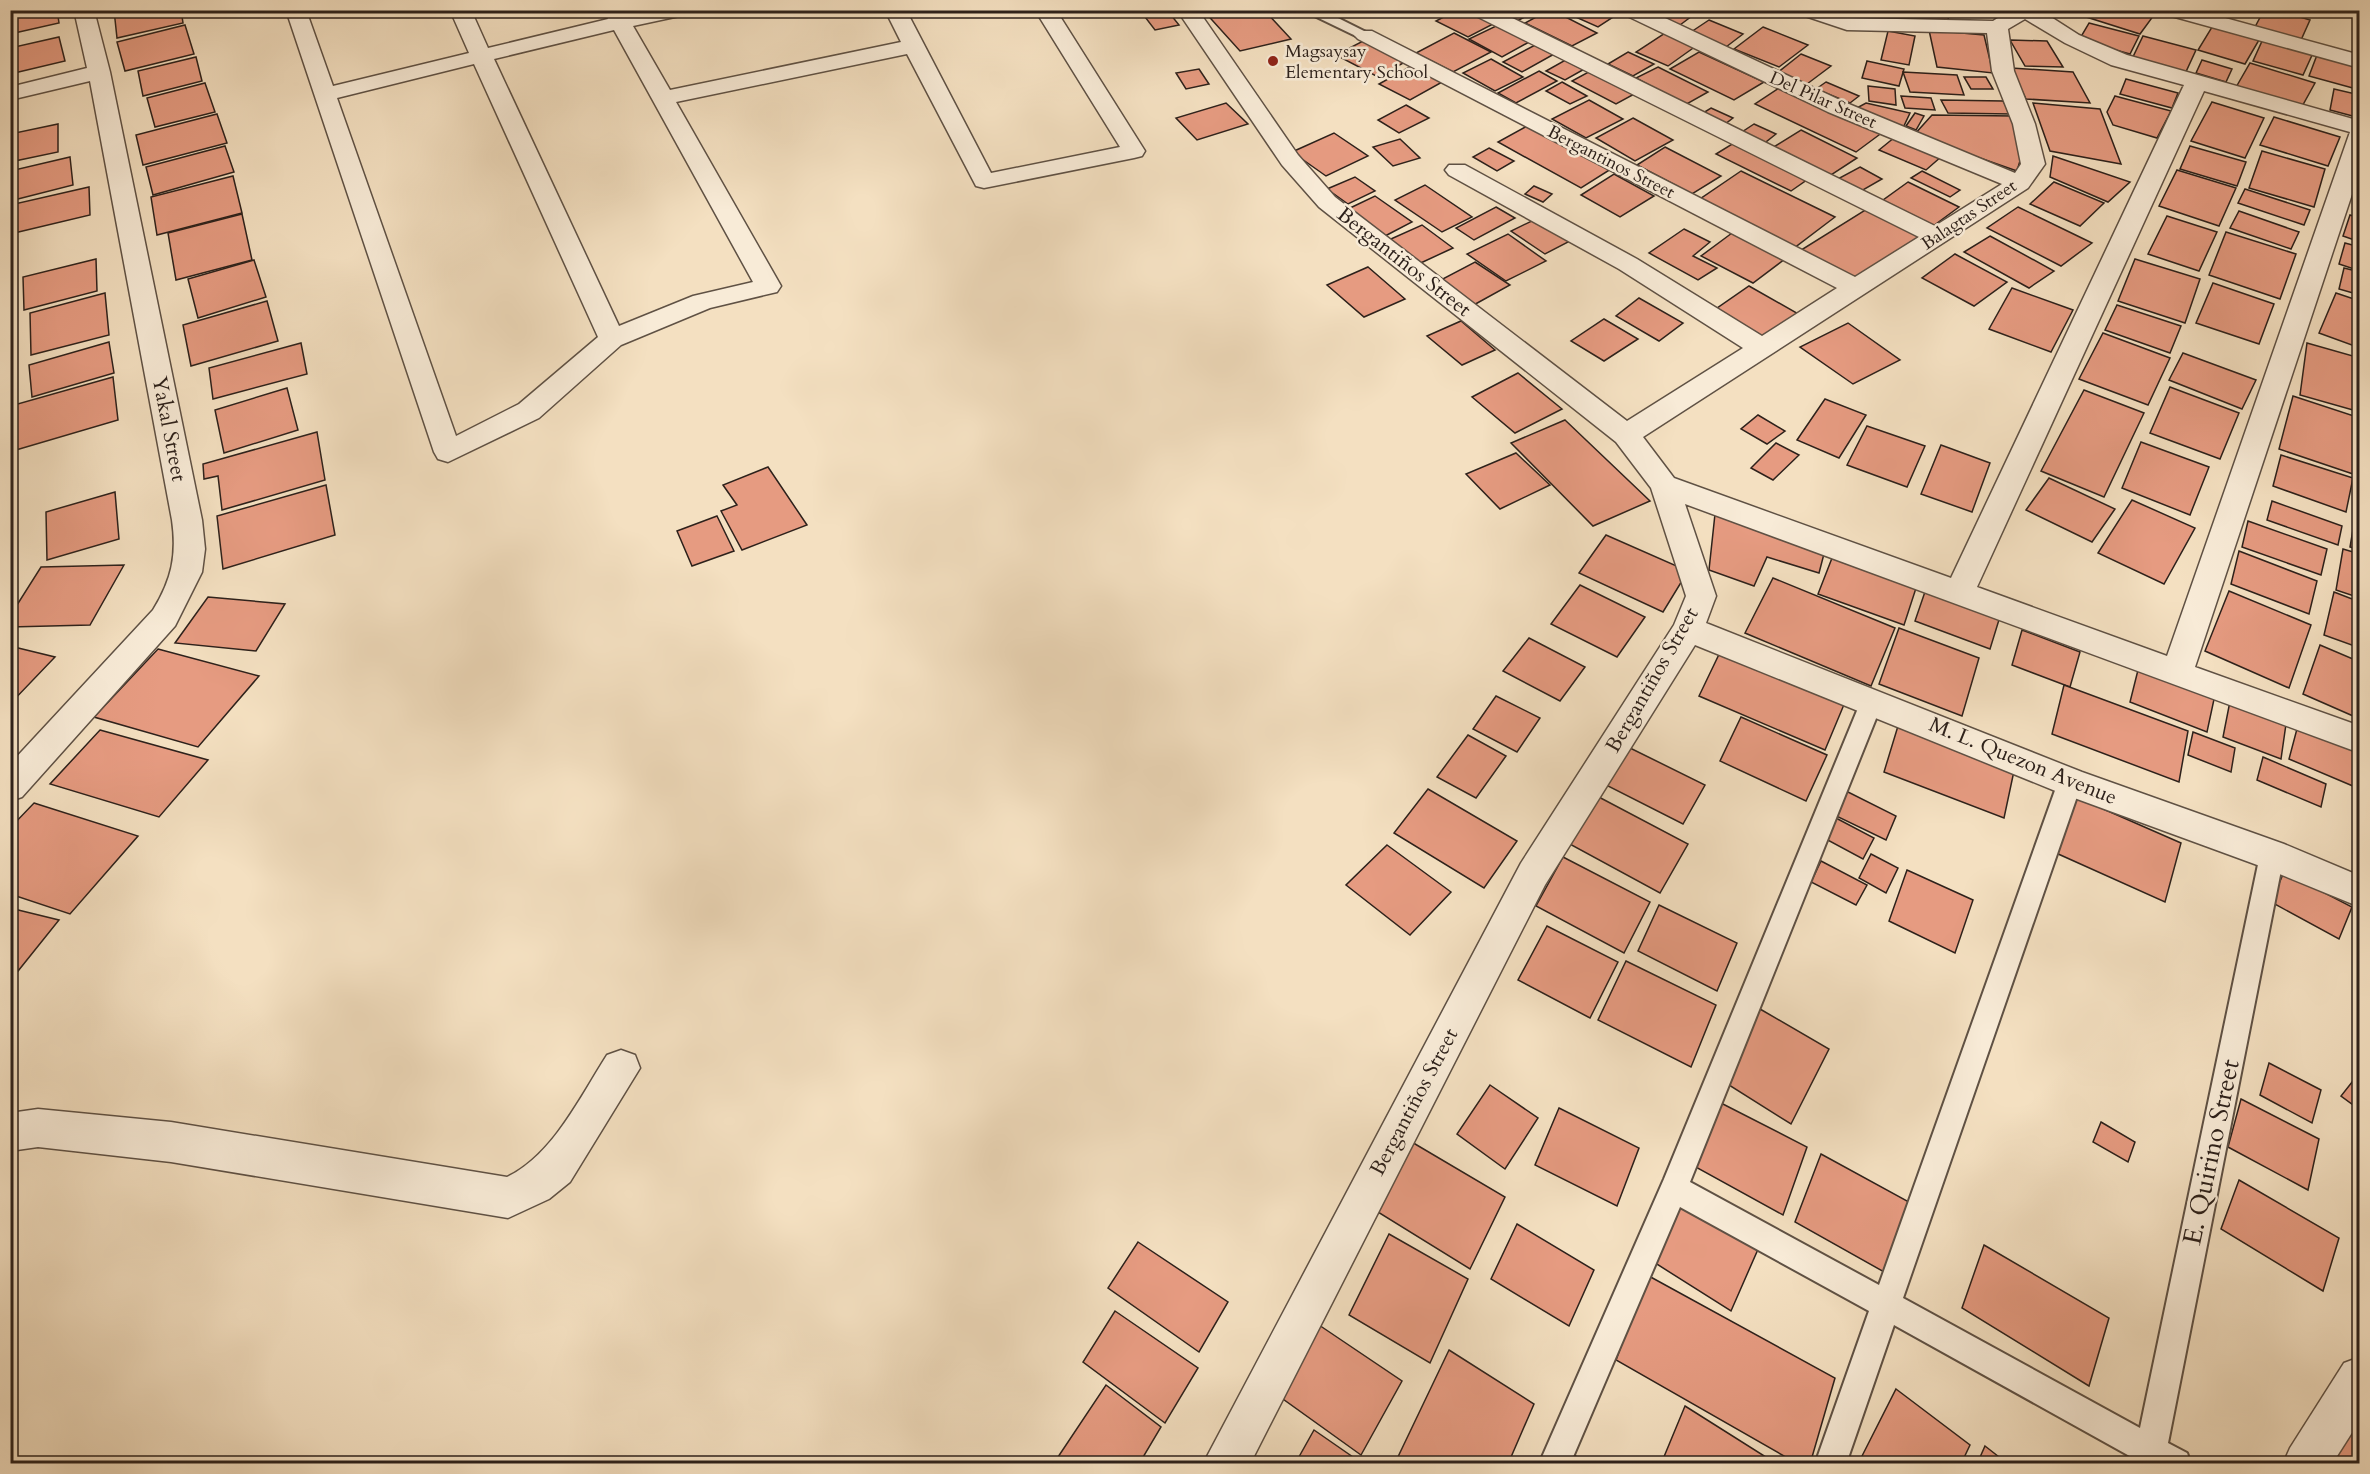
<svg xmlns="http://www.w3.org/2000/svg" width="2370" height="1474" viewBox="0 0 2370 1474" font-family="Cardo,serif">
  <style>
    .building { fill: #e69b81; stroke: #2d211b; stroke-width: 1.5 }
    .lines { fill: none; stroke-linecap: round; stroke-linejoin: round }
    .lane-casing { stroke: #5f5144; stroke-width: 4 }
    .street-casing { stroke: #5f5144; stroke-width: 3 }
    .lane { fill: #f8ebd7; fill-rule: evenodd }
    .street { fill: #f8ebd7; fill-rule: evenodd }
    .poi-dot { fill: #8f2418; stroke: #f8ebd7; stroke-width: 2 }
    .labels { text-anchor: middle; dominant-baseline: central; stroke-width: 5; stroke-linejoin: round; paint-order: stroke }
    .far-poi-label { font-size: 18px; fill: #2d211b; stroke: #f8ebd7; text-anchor: start }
    .far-street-label { font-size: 18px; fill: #2d211b; stroke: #f8ebd7 }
    .street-label { font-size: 21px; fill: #2d211b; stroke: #f8ebd7 }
    .near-street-label { font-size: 26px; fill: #2d211b; stroke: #f8ebd7 }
  </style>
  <rect width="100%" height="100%" fill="#f4e0c1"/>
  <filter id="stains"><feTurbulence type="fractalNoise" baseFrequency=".00333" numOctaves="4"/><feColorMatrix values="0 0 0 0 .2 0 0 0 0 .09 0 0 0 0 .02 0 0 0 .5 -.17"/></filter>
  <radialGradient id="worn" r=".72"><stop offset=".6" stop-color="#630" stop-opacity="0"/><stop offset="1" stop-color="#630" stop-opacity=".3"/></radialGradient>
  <g class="building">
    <path d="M10 10H57L59 23 10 34Z"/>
    <path d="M114 10H181L183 23 117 38Z"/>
    <path d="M1154 10H1167L1179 25 1155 30 1142 13Z"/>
    <path d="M1203 10H1264L1291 39 1240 51Z"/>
    <path d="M1457 10H1471L1495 23 1468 37 1436 21Z"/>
    <path d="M1497 10H1538L1517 21Z"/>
    <path d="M1549 10H1552L1597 33 1572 46 1525 23Z"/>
    <path d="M1560 10H1624L1598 27Z"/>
    <path d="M1642 10H1700L1680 25Z"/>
    <path d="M1830 10 1861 11 1851 24 1825 16Z"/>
    <path d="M1865 10H1893V23L1865 19Z"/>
    <path d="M1920 10H1946L1950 25 1924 23Z"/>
    <path d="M2083 10H2139L2154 15 2140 34 2080 15Z"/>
    <path d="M2264 10H2277L2310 20 2301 40 2255 27Z"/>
    <path d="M1709 20 1743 34 1726 47 1691 32Z"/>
    <path d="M2089 23 2139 36 2130 54 2079 40Z"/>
    <path d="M185 25 194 54 125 71 117 42Z"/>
    <path d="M1496 26 1529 42 1502 57 1469 39Z"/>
    <path d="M1763 27 1808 45 1779 67 1734 49Z"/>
    <path d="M2212 27 2259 40 2245 64 2198 50Z"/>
    <path d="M1929 30 1984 35 1993 73 1937 67Z"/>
    <path d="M1888 31 1915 36 1909 65 1881 60Z"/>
    <path d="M1454 33 1491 52 1453 72 1416 53Z"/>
    <path d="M1665 33 1696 46 1668 66 1636 52Z"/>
    <path d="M2143 36 2196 50 2184 76 2131 61Z"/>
    <path d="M59 37 65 61 10 74V48Z"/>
    <path d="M2263 39 2313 53 2303 75 2253 61Z"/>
    <path d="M2010 40 2047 41 2063 67 2025 66Z"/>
    <path d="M1363 41 1405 62 1378 77 1336 55Z"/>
    <path d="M1537 44 1556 53 1522 72 1503 62Z"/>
    <path d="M1628 52 1654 64 1633 76 1608 64Z"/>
    <path d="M1699 52 1764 82 1734 100 1670 69Z"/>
    <path d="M1801 54 1831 66 1807 84 1777 73Z"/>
    <path d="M2317 55 2360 66V90L2309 76Z"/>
    <path d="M196 57 202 81 143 96 138 71Z"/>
    <path d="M1569 58 1588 67 1565 80 1546 71Z"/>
    <path d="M1491 59 1523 77 1495 91 1463 73Z"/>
    <path d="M2202 60 2232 69 2226 82 2196 73Z"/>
    <path d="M1867 61 1904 69 1899 86 1862 78Z"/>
    <path d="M2250 63 2315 83 2300 110 2235 89Z"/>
    <path d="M1413 65 1444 81 1410 100 1379 84Z"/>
    <path d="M1658 67 1708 92 1685 105 1636 78Z"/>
    <path d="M2011 68 2073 72 2090 103 2026 99Z"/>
    <path d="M1199 69 1209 84 1186 89 1176 73Z"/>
    <path d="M1594 69 1638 92 1616 104 1572 81Z"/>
    <path d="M1539 71 1557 81 1516 103 1498 93Z"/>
    <path d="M1903 72 1957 75 1964 95 1910 92Z"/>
    <path d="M1964 77H1986L1993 89H1971Z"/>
    <path d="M2126 79 2178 93 2172 108 2120 94Z"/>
    <path d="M1562 82 1587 96 1570 104 1546 91Z"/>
    <path d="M1826 82 1859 96 1850 103 1816 89Z"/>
    <path d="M205 83 215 112 155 127 147 98Z"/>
    <path d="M1782 86 1883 132 1856 152 1755 104Z"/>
    <path d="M1868 86 1895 89 1896 105 1869 101Z"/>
    <path d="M2334 89 2360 95V118L2330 110Z"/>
    <path d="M1901 96 1931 98 1935 110 1905 108Z"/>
    <path d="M2115 96 2171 111 2157 138 2113 125 2107 112Z"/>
    <path d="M1589 100 1623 119 1586 138 1552 119Z"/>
    <path d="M1941 100 2003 101 2011 114 1948 113Z"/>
    <path d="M2212 102 2264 118 2245 158 2191 141Z"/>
    <path d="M1226 103 1248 124 1197 140 1176 118Z"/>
    <path d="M1866 103 1910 113 1902 130 1855 109Z"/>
    <path d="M2033 103 2100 109 2121 164 2050 151Z"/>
    <path d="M1406 105 1429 118 1399 133 1378 120Z"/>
    <path d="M1711 108 1733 118 1725 124 1703 113Z"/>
    <path d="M1915 113 1924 116 1916 130 1906 126Z"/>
    <path d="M217 114 227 143 143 165 136 135Z"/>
    <path d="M1932 115 2014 116 2025 144 2017 171 1914 135Z"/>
    <path d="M2274 117 2340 137 2328 166 2260 145Z"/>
    <path d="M1633 118 1673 140 1635 161 1596 138Z"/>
    <path d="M58 124V152L10 162V134Z"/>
    <path d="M1754 124 1776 134 1762 145 1739 134Z"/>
    <path d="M1529 125 1611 169 1581 188 1498 142Z"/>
    <path d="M1801 130 1857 158 1828 177 1772 148Z"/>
    <path d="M1334 133 1368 156 1326 176 1292 152Z"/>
    <path d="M1895 137 1942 156 1926 170 1879 150Z"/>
    <path d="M1400 139 1420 158 1393 166 1373 147Z"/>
    <path d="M1737 141 1811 177 1791 191 1716 154Z"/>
    <path d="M225 146 234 172 153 195 146 167Z"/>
    <path d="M2190 146 2246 162 2237 186 2180 169Z"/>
    <path d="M1665 147 1721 176 1692 194 1637 165Z"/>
    <path d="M1489 148 1514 161 1497 171 1473 157Z"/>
    <path d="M2262 151 2325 169 2314 207 2249 188Z"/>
    <path d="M2053 156 2130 182 2108 202 2050 177Z"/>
    <path d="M70 157 73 185 10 201V171Z"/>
    <path d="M1860 167 1882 179 1856 194 1834 181Z"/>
    <path d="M2177 170 2236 188 2219 226 2159 206Z"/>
    <path d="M1741 171 1835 217 1794 248 1700 199Z"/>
    <path d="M1922 171 1960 190 1950 197 1911 178Z"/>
    <path d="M1614 174 1654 196 1620 217 1581 195Z"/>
    <path d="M233 176 242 213 157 235 151 197Z"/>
    <path d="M1355 177 1375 191 1348 204 1327 189Z"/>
    <path d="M1908 182 1959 207 1929 229 1879 203Z"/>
    <path d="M2054 182 2104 203 2080 226 2030 204Z"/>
    <path d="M1425 185 1472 217 1442 232 1395 200Z"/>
    <path d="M1534 186 1552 194 1543 202 1525 194Z"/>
    <path d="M89 187 90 215 10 234V205Z"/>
    <path d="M2245 189 2310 210 2304 225 2238 203Z"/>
    <path d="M1375 196 1412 222 1385 236 1348 209Z"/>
    <path d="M1496 207 1515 218 1474 240 1456 228Z"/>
    <path d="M1870 207 1923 236 1853 283 1798 252Z"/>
    <path d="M2018 207 2092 243 2061 266 1987 228Z"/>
    <path d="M2239 211 2299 232 2291 249 2230 228Z"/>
    <path d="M242 214 252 260 176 280 168 233Z"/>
    <path d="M2350 215 2360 218V242L2343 236Z"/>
    <path d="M2167 216 2217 232 2199 271 2148 254Z"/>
    <path d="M1538 218 1572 240 1545 254 1511 231Z"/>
    <path d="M1422 225 1453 248 1412 267 1382 243Z"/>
    <path d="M1684 229 1710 242 1693 256 1717 268 1698 280 1649 253Z"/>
    <path d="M2226 232 2296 254 2280 299 2209 275Z"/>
    <path d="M1732 233 1785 259 1753 283 1701 256Z"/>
    <path d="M1508 234 1546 261 1506 281 1467 254Z"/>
    <path d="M1990 236 2054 271 2029 288 1964 252Z"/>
    <path d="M2345 243 2360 247V271L2339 264Z"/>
    <path d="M1955 254 2007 282 1974 306 1922 278Z"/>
    <path d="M96 259 97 291 24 310 23 277Z"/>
    <path d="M2135 259 2200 279 2185 323 2118 301Z"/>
    <path d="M254 260 266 297 198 318 188 279Z"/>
    <path d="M1475 262 1510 285 1470 307 1435 283Z"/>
    <path d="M1368 267 1405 299 1364 317 1327 285Z"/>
    <path d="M2344 268 2360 272V295L2339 289Z"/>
    <path d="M2213 283 2274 304 2259 344 2196 323Z"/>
    <path d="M1749 286 1802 316 1764 344 1710 313Z"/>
    <path d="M2012 288 2073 310 2051 352 1989 329Z"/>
    <path d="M105 293 109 335 31 355 30 313Z"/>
    <path d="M2336 293 2360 301V348L2319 333Z"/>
    <path d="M1639 298 1683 323 1659 341 1616 316Z"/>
    <path d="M267 301 278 341 191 366 183 325Z"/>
    <path d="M2117 305 2181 326 2170 353 2105 330Z"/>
    <path d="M1604 319 1638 339 1604 361 1571 341Z"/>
    <path d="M1461 321 1495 350 1462 365 1427 336Z"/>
    <path d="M1848 323 1900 360 1853 384 1800 347Z"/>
    <path d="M2103 333 2170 358 2148 405 2079 379Z"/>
    <path d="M109 342 114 373 32 397 29 365Z"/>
    <path d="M301 343 307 374 213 399 209 368Z"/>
    <path d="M2307 343 2360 358V412L2300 395Z"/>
    <path d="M2183 353 2256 380 2242 409 2169 380Z"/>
    <path d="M1518 373 1562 409 1515 433 1472 397Z"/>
    <path d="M113 377 118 420 16 450 14 405Z"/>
    <path d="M2170 387 2239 413 2220 459 2150 433Z"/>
    <path d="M287 388 298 430 224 453 215 410Z"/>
    <path d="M2084 390 2144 413 2104 497 2041 471Z"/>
    <path d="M2293 396 2360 418V447L2353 474 2279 449Z"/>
    <path d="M1825 399 1866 415 1839 458 1797 440Z"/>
    <path d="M1758 415 1785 431 1767 444 1741 429Z"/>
    <path d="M10 419 15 456 10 458Z"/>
    <path d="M1565 420 1650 501 1593 526 1511 443Z"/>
    <path d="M1867 426 1925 446 1907 487 1847 465Z"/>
    <path d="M317 432 325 480 222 510 218 476 204 479 203 464Z"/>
    <path d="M2141 442 2209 467 2190 515 2122 488Z"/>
    <path d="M1776 443 1799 455 1773 480 1751 468Z"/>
    <path d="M1941 445 1990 463 1972 512 1921 494Z"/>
    <path d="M1516 453 1550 485 1500 509 1466 474Z"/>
    <path d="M2281 455 2353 478 2346 512 2273 486Z"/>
    <path d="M768 467 807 525 742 550 721 511 737 505 723 485Z"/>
    <path d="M2049 478 2115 509 2092 542 2026 510Z"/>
    <path d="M326 485 335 535 223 569 217 516Z"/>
    <path d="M115 492 119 539 47 560 46 512Z"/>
    <path d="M2132 500 2195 528 2164 584 2098 553Z"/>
    <path d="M2272 501 2342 526 2338 545 2267 520Z"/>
    <path d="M1715 514 1825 550 1819 573 1767 557 1754 586 1709 570Z"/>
    <path d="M717 516 734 551 692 566 677 531Z"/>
    <path d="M2355 518 2360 520V550L2350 547Z"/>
    <path d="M2248 521 2327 549 2321 575 2242 547Z"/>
    <path d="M1606 535 1688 571 1663 612 1579 573Z"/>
    <path d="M2343 549 2360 554V598L2336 590Z"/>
    <path d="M2239 551 2317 581 2309 614 2231 584Z"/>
    <path d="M1834 553 1918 582 1904 625 1818 594Z"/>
    <path d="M124 565 90 625 10 627V616L41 567Z"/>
    <path d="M1773 578 1895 628 1871 686 1745 633Z"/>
    <path d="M1928 583 2002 610 1990 649 1915 621Z"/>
    <path d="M1580 585 1645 617 1617 657 1551 624Z"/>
    <path d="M2229 591 2311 625 2289 688 2205 651Z"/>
    <path d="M2334 592 2360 602V648L2324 635Z"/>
    <path d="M208 597 285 604 256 651 175 643Z"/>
    <path d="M1899 628 1979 658 1962 716 1879 684Z"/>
    <path d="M2022 630 2080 652 2070 687 2012 665Z"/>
    <path d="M1529 638 1585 667 1560 701 1503 671Z"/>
    <path d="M1724 644 1848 695 1825 750 1699 696Z"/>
    <path d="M2320 645 2360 662V719L2303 694Z"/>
    <path d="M10 646 55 657 10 704Z"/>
    <path d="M158 649 259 676 198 747 94 717Z"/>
    <path d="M2140 662 2216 690 2207 732 2130 702Z"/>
    <path d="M2064 685 2188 731 2179 782 2052 734Z"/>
    <path d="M1496 696 1540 718 1517 752 1473 729Z"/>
    <path d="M2231 696 2287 717 2281 759 2223 737Z"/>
    <path d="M1741 717 1827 755 1806 801 1720 761Z"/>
    <path d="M2298 725 2360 751V789L2289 759Z"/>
    <path d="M1898 726 2014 771 2004 818 1884 772Z"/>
    <path d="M100 730 208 760 159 817 50 784Z"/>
    <path d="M2193 732 2235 748 2231 772 2188 755Z"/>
    <path d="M1468 735 1506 756 1476 798 1437 777Z"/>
    <path d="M1628 747 1705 785 1683 824 1606 785Z"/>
    <path d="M2263 757 2326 784 2321 807 2257 780Z"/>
    <path d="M1428 789 1517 841 1484 888 1394 833Z"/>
    <path d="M1842 789 1896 816 1886 840 1830 813Z"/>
    <path d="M1595 795 1688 844 1660 893 1566 842Z"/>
    <path d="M2076 797 2181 843 2165 902 2056 853Z"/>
    <path d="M34 803 138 836 70 914 10 894V828Z"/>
    <path d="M1834 817 1874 838 1863 859 1822 837Z"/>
    <path d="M1387 845 1451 892 1410 935 1346 885Z"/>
    <path d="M1871 854 1898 868 1886 893 1859 878Z"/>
    <path d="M1563 857 1650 902 1624 953 1536 906Z"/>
    <path d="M1821 861 1867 885 1856 905 1811 882Z"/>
    <path d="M1907 870 1973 900 1955 953 1889 921Z"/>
    <path d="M2284 872 2352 907 2339 939 2271 902Z"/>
    <path d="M1659 905 1737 943 1717 991 1638 951Z"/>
    <path d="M10 908 59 920 10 981Z"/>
    <path d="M1547 926 1618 962 1590 1018 1518 980Z"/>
    <path d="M1626 961 1716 1005 1691 1067 1598 1020Z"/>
    <path d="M1760 1009 1829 1049 1791 1124 1721 1080Z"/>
    <path d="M2269 1063 2321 1090 2312 1123 2260 1095Z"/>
    <path d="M2360 1072V1110L2341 1096Z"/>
    <path d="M1490 1085 1538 1118 1505 1169 1457 1134Z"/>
    <path d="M2241 1099 2319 1139 2308 1190 2228 1147Z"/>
    <path d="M1717 1101 1807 1147 1783 1215 1692 1165Z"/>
    <path d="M1559 1108 1639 1148 1617 1206 1535 1165Z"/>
    <path d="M2101 1122 2135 1142 2128 1162 2093 1142Z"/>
    <path d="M1410 1141 1505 1197 1470 1269 1373 1209Z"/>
    <path d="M1821 1154 1909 1202 1886 1273 1795 1222Z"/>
    <path d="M2239 1180 2339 1238 2323 1291 2221 1229Z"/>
    <path d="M1681 1199 1759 1247 1731 1311 1652 1261Z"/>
    <path d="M1517 1224 1594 1270 1569 1326 1491 1279Z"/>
    <path d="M1389 1234 1468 1279 1430 1363 1349 1315Z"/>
    <path d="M1138 1242 1228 1302 1199 1352 1108 1288Z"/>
    <path d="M1984 1245 2109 1318 2089 1386 1962 1308Z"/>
    <path d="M1647 1275 1835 1378 1810 1464H1798L1616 1360Z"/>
    <path d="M1115 1311 1198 1368 1165 1423 1083 1362Z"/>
    <path d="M1316 1323 1402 1381 1361 1455 1276 1394Z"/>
    <path d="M1449 1350 1534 1404 1508 1464H1400L1396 1461Z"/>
    <path d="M1106 1385 1161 1427 1139 1464H1060L1056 1460Z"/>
    <path d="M1896 1389 1970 1445 1961 1464H1868L1861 1458Z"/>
    <path d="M1685 1406 1777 1464H1661Z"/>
    <path d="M2360 1414V1464H2340L2331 1456Z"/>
    <path d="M1314 1430 1363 1464H1295Z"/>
    <path d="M1985 1446 2008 1464H1977Z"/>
    <path d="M1567 1451 1589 1464H1562Z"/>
  </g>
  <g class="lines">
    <g class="lane-casing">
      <g id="lane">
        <path d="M1302 10H1322L1372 35 1370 38H1360Z"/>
        <path d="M1872 692 1880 695 1883 701 1690 1182 1879 1285 2058 782 2062 775 2070 772 2078 775 2082 782 1903 1298 2140 1428 2260 855 2264 848 2272 845 2280 848 2284 855 2168 1443 2187 1453 2191 1464H2144L1894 1325 1846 1464H1815L1869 1311 1680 1207 1570 1464H1539L1664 1179 1861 701 1864 695Z"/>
      </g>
    </g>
    <g class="street-casing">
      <g id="street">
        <path d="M74 10H94L110 72 202 520 205 549 202 572 175 626 22 797 10 801V764L153 610C172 579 177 555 172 520L90 81 10 100V87L87 68Z"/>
        <path d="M286 10H306L333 86 469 53 450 10H471L488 48 608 19 604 10H625L627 14 647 10H692L689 14 633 26 670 90 901 42 885 10H906L991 173 1120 147 1035 10H1056L1145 151 1142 156 1134 158 984 188 976 186 907 54 676 102 781 286 777 292 710 308 621 345 539 418 448 462 438 459 434 452ZM614 30 753 282 693 296 619 326 494 59ZM474 64 598 337 519 404 456 436 337 98Z"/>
        <path d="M1177 10H1198L1298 155 1335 197 1627 421 1743 348 1619 269 1449 175 1445 170 1449 165H1465L1637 259 1762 336 1837 288 1358 39 1354 35 1358 31H1372L1855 277 1919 237 1472 14 1469 10H1496L1935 226 2002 184 1828 112 1623 14 1620 10H1648L1844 102 2015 173 2021 164 2013 124 1992 71 1987 33 1847 30 1799 14 1796 10H1828L1849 18 1993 21 2011 10H2040L2079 35 2127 55 2360 121V170L2195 667 2360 726V753L1685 504 1716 596 1706 623 2082 772 2284 844 2360 876V907L2260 866 2058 792 1695 645 1545 885 1250 1464H1203L1521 863 1674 625 1686 596 1651 488 1616 442 1319 207 1282 165ZM2025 19 2065 43 2111 65 2184 85 1951 578 1674 478 1643 437 2028 188 2045 164 2035 124 2014 71 2008 29ZM2204 91 2350 132 2167 656 1977 587Z"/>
        <path d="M2161 10H2196L2360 55V68L2164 14Z"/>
        <path d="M621 1050 635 1055 640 1068 570 1182 549 1199 508 1218 171 1162 38 1147 10 1151V1113L38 1109 171 1122 507 1177C553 1155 580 1097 607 1055Z"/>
        <path d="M2360 1357V1420L2332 1464H2283L2290 1448 2344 1363Z"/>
      </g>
    </g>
    <use href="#lane" class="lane"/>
    <use href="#street" class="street"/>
  </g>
  <circle class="poi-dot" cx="1273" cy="61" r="6"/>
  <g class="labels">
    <g class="far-poi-label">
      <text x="1285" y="51">Magsaysay<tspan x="1285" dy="21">Elementary School</tspan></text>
    </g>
    <g class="far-street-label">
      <text transform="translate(1823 100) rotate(24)">Del Pilar Street</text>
      <text transform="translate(1611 162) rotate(27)">Bergantinos Street</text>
      <text transform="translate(1969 215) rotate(-34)">Balagtas Street</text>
    </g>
    <g class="street-label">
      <text transform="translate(1404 262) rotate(38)">Bergantiños Street</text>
      <text transform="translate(169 429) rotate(79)">Yakal Street</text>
      <text transform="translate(1652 680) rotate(-60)">Bergantiños Street</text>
      <text transform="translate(2023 761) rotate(22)">M. L. Quezon Avenue</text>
      <text transform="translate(1414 1102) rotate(-62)">Bergantiños Street</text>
    </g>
    <g class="near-street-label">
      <text transform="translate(2211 1152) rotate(-78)">E. Quirino Street</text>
    </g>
  </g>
  <rect width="2370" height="1474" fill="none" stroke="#f4e0c1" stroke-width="36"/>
  <rect x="12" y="12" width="2346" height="1450" fill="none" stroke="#2d211b" stroke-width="3"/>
  <rect x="18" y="18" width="2334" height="1438" fill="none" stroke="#2d211b" stroke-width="1.5"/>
  <rect width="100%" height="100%" filter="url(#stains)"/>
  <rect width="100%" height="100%" fill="url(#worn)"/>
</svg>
